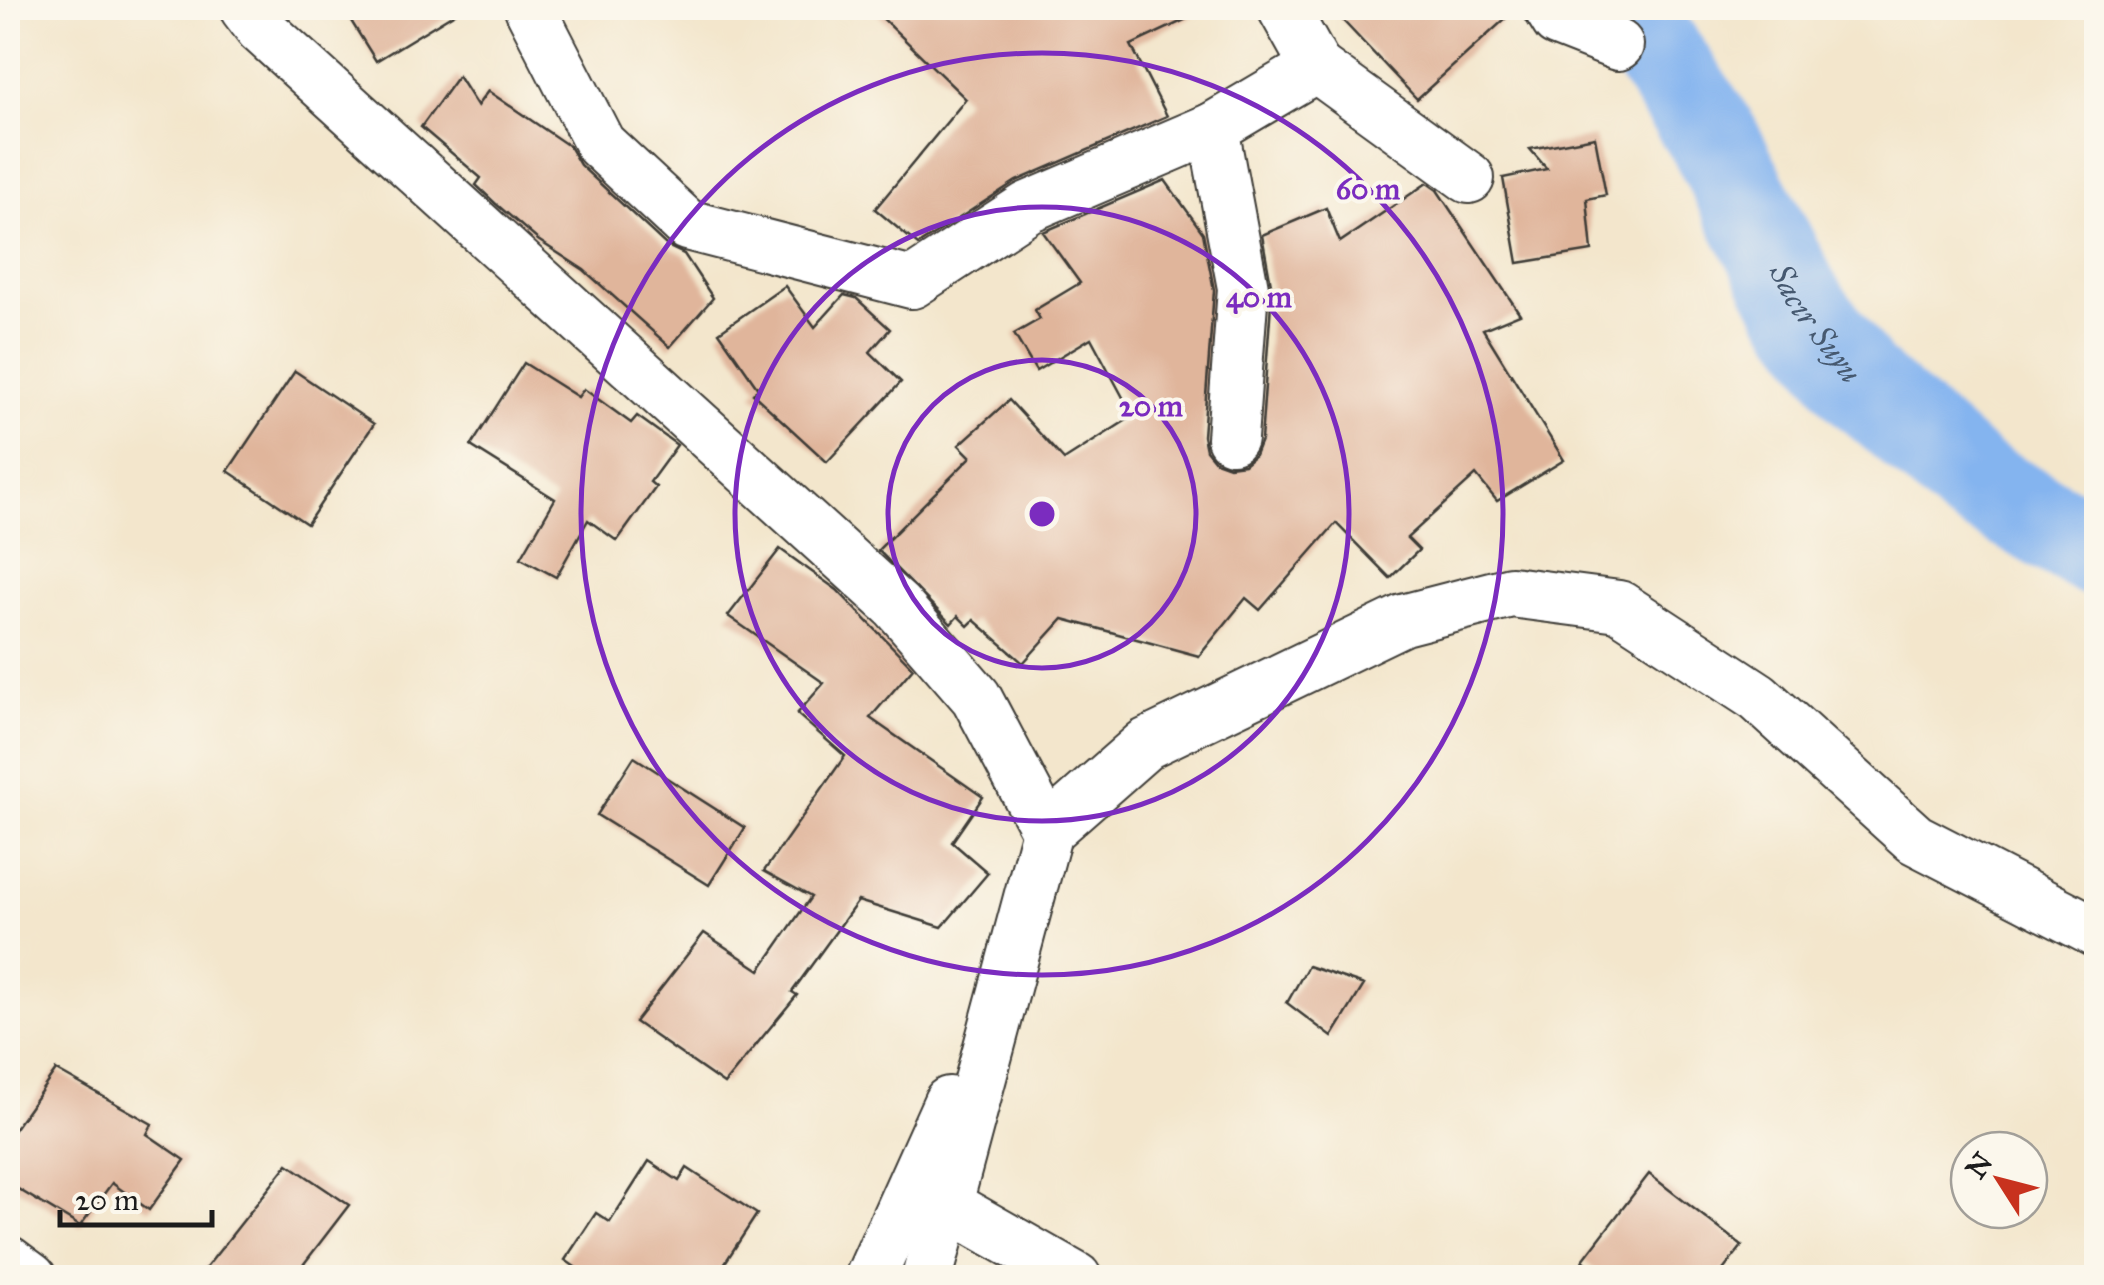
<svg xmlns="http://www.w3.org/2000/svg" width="2104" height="1285" viewBox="0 0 2104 1285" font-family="'IM FELL Great Primer',serif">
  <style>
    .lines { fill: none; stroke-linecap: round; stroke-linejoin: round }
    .river { stroke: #84b4ef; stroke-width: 92 }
    .building { fill: #e0b59b }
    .minor-casing { stroke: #3c3a36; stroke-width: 54 }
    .minor { stroke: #fff; stroke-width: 50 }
    .ring { fill: none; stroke: #7b2cbf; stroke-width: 5 }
    .labels { text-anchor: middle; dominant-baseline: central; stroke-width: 8; stroke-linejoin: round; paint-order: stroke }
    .water-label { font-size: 32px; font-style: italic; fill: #465970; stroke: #fbf7ec }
    .centre { fill: #7b2cbf; stroke: #fbf7ec; stroke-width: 5 }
    .ring-label { font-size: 30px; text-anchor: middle; font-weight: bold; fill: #7b2cbf; stroke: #fbf7ec; stroke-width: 8; stroke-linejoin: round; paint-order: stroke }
  </style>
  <rect width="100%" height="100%" fill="#fbf7ec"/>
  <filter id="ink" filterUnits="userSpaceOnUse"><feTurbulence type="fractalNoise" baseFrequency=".01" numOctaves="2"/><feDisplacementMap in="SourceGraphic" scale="20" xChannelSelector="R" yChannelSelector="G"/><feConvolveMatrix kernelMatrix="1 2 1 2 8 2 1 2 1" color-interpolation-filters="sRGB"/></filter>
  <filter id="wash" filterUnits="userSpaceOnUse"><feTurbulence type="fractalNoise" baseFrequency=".0048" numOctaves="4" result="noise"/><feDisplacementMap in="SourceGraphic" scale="40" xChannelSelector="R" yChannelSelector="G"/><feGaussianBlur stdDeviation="2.25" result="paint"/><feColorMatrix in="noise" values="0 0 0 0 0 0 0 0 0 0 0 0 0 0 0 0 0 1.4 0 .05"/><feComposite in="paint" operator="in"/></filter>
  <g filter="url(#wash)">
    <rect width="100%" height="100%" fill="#f3e6cc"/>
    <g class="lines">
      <path class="river" id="s1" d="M1627 8 1715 141 1798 303 1858 383 1973 482 2096 551"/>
    </g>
    <g id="blocks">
      <g class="building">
        <path d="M343 8H463L376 61Z"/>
        <path d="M872 8H1210L1131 45 1167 116 1016 181 918 245 875 209 966 99Z"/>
        <path d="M1331 8H1517L1417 99Z"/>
        <path d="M458 76 477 106 488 91 569 146 580 165 667 246 684 254 713 298 670 347 584 270 538 240 495 203 476 185 481 178 421 127Z"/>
        <path d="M1595 137 1606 195 1587 199 1592 251 1518 263 1503 178 1547 169 1530 149Z"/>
        <path d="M1165 180 1203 233 1214 290 1203 436 1206 450 1215 461 1229 466 1244 464 1255 455 1261 440 1272 290 1262 235 1326 208 1340 242 1427 183 1437 190 1520 314 1483 329 1564 460 1497 501 1476 475 1407 538 1419 550 1390 578 1336 523 1260 610 1246 598 1199 656 1063 619 1023 663 974 620 968 626 958 616 951 624 878 550 971 457 959 445 1009 400 1064 460 1133 416 1091 338 1036 371 1014 334 1040 319 1035 310 1080 283 1043 232Z"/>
        <path d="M785 286 815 327 844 295 856 298 890 329 870 352 901 382 827 462 753 394 758 388 719 332Z"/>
        <path d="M524 363 578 397 584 389 631 423 637 416 677 445 650 482 656 487 617 541 588 520 556 577 521 558 555 499 471 446Z"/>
        <path d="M295 371 374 424 307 524 228 471Z"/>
        <path d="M780 549 837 590 913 668 870 718 983 797 952 842 988 873 942 927 858 901 792 992 797 995 724 1084 635 1022 704 933 760 970 811 897 764 871 845 756 797 714 824 683 728 616Z"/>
        <path d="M634 757 745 828 709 885 597 815Z"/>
        <path d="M1308 966 1364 985 1332 1037 1287 1003Z"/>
        <path d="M56 1070 152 1124 147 1134 185 1160 149 1210 112 1183 80 1226 8 1183V1138Z"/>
        <path d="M649 1161 679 1181 687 1168 757 1214 715 1278H591L565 1260 596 1213 610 1222Z"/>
        <path d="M288 1164 349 1205 293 1278H198Z"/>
        <path d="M1649 1174 1742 1246 1717 1278H1605L1583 1260Z"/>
      </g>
    </g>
  </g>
  <g filter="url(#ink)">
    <use href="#blocks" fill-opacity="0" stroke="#3c3a36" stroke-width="2.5"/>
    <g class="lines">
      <g class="minor-casing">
        <g id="minor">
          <path d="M245 8 261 29 897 606 976 697 1047 831"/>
          <path d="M530 8 600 144 687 225 912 283 1028 207 1213 128"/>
          <path d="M1549 8 1557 21 1618 45"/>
          <path d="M1316 67 1469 178"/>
          <path d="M1232 438 1243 288 1213 128 1316 67 1283 8"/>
          <path d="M947 1205 1076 1278"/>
          <path d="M8 1261 31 1278"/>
          <path d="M870 1278 949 1102"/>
          <path d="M927 1278 1047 831 1146 744 1403 620 1511 592 1619 606 1758 697 1915 839 2096 932"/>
        </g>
      </g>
      <use href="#minor" class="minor"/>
    </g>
  </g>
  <g class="ring">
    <circle cx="1042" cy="514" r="154"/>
    <circle cx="1042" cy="514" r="307"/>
    <circle cx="1042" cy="514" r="461"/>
  </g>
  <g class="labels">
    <g class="water-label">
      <text stroke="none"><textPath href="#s1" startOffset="368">Sacır Suyu</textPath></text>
    </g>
  </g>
  <circle cx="1042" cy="514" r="15" class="centre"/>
  <g class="ring-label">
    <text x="1368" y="199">60 m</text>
    <text x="1259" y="307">40 m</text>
    <text x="1151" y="416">20 m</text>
  </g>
  <rect width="2104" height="1285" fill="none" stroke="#fbf7ec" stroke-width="40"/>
  <g transform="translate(1999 1180) rotate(306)"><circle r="48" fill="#fbf7ec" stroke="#a29f99" stroke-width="2.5"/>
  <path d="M0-8L18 38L0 25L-18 38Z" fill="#c8321e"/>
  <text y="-15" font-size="28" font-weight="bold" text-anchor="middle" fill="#1c1c1c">N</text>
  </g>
  <path d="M60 1210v15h152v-15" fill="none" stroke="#1c1c1c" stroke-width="5"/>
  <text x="75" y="1210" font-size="30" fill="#1c1c1c" stroke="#fbf7ec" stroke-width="8" paint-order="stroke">20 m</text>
</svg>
